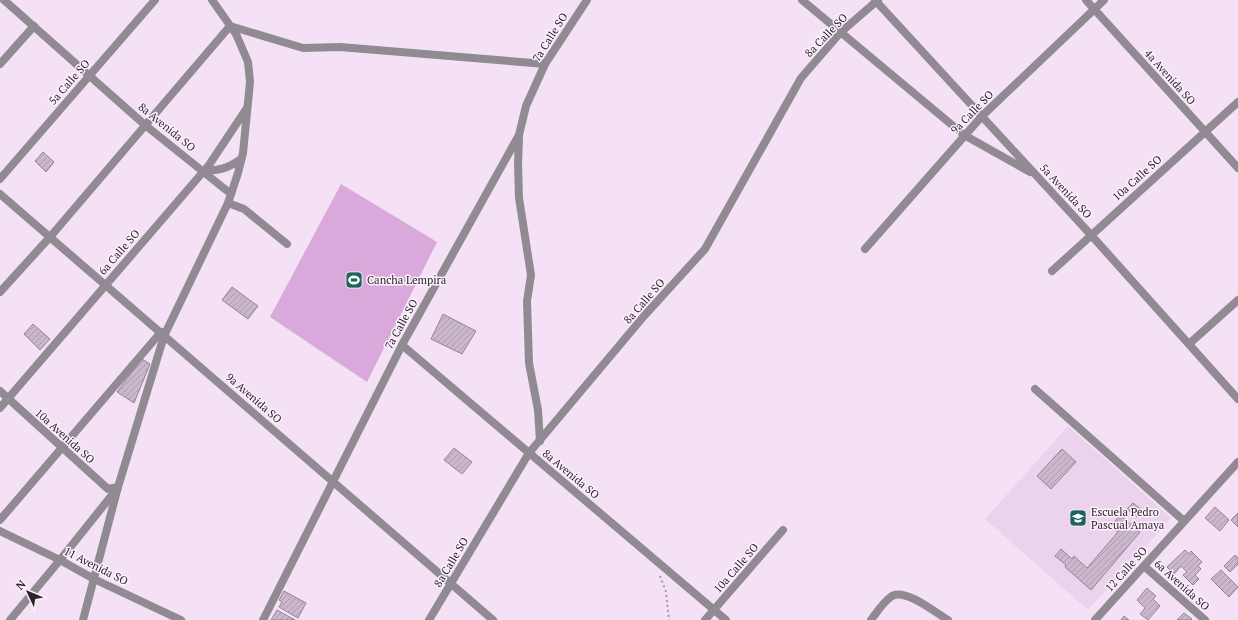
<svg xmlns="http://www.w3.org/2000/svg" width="1238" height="620" viewBox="0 0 1238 620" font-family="'PT Serif',serif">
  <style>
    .built { fill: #ecd3ed }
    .pitch { fill: #d8a9da }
    .building { fill: url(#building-hatch); stroke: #968496 }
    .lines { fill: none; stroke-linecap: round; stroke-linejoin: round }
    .path { stroke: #a496a5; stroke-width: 2; stroke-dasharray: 2 3; stroke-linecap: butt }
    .minor { stroke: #928a92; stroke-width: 8 }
    .labels { text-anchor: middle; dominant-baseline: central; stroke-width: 3; stroke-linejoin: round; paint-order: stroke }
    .street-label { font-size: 11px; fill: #2b242c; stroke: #fdf1fd }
    .poi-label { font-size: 11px; fill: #2b242c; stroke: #fdf1fd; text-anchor: start }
  </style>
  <defs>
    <pattern id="building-hatch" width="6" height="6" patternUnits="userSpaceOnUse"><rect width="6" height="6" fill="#cab7cb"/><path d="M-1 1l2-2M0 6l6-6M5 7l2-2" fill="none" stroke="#ae9dae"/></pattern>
  </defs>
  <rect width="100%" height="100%" fill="#f4e1f5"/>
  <path class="built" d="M1068 426 1171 518 1088 610 985 519Z"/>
  <path class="pitch" d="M341 184 437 242 367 382 270 317Z"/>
  <g class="building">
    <path d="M43 152 54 162 46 172 35 161Z"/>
    <path d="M232 287 258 306 248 319 222 300Z"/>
    <path d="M443 314 476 331 462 354 431 339Z"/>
    <path d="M33 324 50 339 40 350 24 334Z"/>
    <path d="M142 359 150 364 134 403 117 392Z"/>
    <path d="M454 448 472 462 462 474 444 460Z"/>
    <path d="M1062 449 1076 462 1051 489 1037 476Z"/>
    <path d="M1133 503 1143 511 1137 517 1127 509Z"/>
    <path d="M1215 507 1229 520 1220 531 1205 518Z"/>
    <path d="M1238 513V527L1231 520Z"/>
    <path d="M1120 515 1140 532 1091 590 1065 567 1066 565 1055 556 1061 549 1072 559 1074 556 1087 568 1118 532 1111 526Z"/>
    <path d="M1185 550 1189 554 1191 551 1202 562 1198 566 1201 569 1195 575 1199 579 1193 585 1183 575 1187 572 1181 566 1174 574 1167 567Z"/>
    <path d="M1235 555 1238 558V564L1230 572 1224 566Z"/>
    <path d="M1221 570 1238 587 1229 597 1211 579Z"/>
    <path d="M1147 588 1156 596 1153 599 1160 606 1148 620 1140 614 1145 608 1137 600Z"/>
    <path d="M284 591 306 603 298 618 279 607 282 602 279 600Z"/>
    <path d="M277 610 295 620H271Z"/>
    <path d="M1184 613 1192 619 1191 620H1177Z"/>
    <path d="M1124 616 1129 620H1121Z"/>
  </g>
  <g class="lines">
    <path class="path" d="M660 576 666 592 669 620"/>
    <g class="minor">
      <path d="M4 0 145 125 231 194"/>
      <path d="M802 0 964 135 1030 172"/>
      <path d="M875 0 1091 235 1238 399"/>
      <path d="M1086 0 1238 168"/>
      <path d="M0 64 34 26"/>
      <path d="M519 138 518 164 519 198 531 275 527 301 529 363 538 410 540 441"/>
      <path d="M203 171C220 170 227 169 241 159"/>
      <path d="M0 179 155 0"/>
      <path d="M0 194 493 620"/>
      <path d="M228 203 244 209 287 244"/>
      <path d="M865 249 982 116 1104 0"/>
      <path d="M1052 271 1238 102"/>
      <path d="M0 292 50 237 230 26 303 48 340 47 545 64"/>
      <path d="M1189 344 1238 300"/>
      <path d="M402 345 726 620"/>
      <path d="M1035 389 1184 521"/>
      <path d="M0 391 108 489 118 487"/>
      <path d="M0 408 209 165 247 108"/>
      <path d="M0 520 161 332"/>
      <path d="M0 531 60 560 94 579 181 620"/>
      <path d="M1144 566 1205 620"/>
      <path d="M10 620 60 560 116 490"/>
      <path d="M83 620 118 487 164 336 228 203 238 173 243 153 250 82 248 62 236 34 212 0"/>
      <path d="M263 620 402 345 519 135 526 106 545 64 587 0"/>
      <path d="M429 620 529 453 644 316 705 249 801 78 841 32 878 0"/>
      <path d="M705 620 783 530"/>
      <path d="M871 620C877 612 883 602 892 596 905 588 936 613 948 620"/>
      <path d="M1095 620 1238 462"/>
    </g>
  </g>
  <defs>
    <g id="stadium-square" transform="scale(0.9)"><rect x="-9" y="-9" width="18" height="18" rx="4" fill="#1b6459" stroke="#fdf1fd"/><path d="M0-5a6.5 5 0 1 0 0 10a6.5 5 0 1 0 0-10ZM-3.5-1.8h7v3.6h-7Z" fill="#fff"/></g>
    <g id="school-square" transform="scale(0.9)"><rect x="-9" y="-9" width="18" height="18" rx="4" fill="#1b6459" stroke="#fdf1fd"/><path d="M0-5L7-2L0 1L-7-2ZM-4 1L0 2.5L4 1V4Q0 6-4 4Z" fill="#fff"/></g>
  </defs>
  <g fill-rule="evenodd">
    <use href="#stadium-square" x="354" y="280"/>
    <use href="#school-square" x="1078" y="518"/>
  </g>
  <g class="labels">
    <g class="street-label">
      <text transform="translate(826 35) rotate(-46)">8a Calle SO</text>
      <text transform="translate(550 37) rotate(-58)">7a Calle SO</text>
      <text transform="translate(1170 77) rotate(48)">4a Avenida SO</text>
      <text transform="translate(69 82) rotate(-49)">5a Calle SO</text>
      <text transform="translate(972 112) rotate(-46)">9a Calle SO</text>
      <text transform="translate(167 127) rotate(39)">8a Avenida SO</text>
      <text transform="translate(1137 178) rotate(-42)">10a Calle SO</text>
      <text transform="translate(1066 191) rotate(47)">5a Avenida SO</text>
      <text transform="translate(119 252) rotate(-49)">6a Calle SO</text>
      <text transform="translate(644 301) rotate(-49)">8a Calle SO</text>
      <text transform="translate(401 324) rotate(-61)">7a Calle SO</text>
      <text transform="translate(254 398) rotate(41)">9a Avenida SO</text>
      <text transform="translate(65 436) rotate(42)">10a Avenida SO</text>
      <text transform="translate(571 474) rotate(40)">8a Avenida SO</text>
      <text transform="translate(451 562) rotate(-59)">8a Calle SO</text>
      <text transform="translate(96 566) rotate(27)">11 Avenida SO</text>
      <text transform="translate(736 568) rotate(-49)">10a Calle SO</text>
      <text transform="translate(1126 569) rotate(-48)">12 Calle SO</text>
      <text transform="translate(1182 585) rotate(42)">6a Avenida SO</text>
    </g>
    <g class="poi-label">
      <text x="367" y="280">Cancha Lempira</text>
      <text x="1091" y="512">Escuela Pedro<tspan x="1091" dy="13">Pascual Amaya</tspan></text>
    </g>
  </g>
  <g transform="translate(28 592) rotate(314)" stroke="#fdf1fd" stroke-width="3" paint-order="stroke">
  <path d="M0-3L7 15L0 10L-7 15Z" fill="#2b242c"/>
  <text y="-6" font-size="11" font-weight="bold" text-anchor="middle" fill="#2b242c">N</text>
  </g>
</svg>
